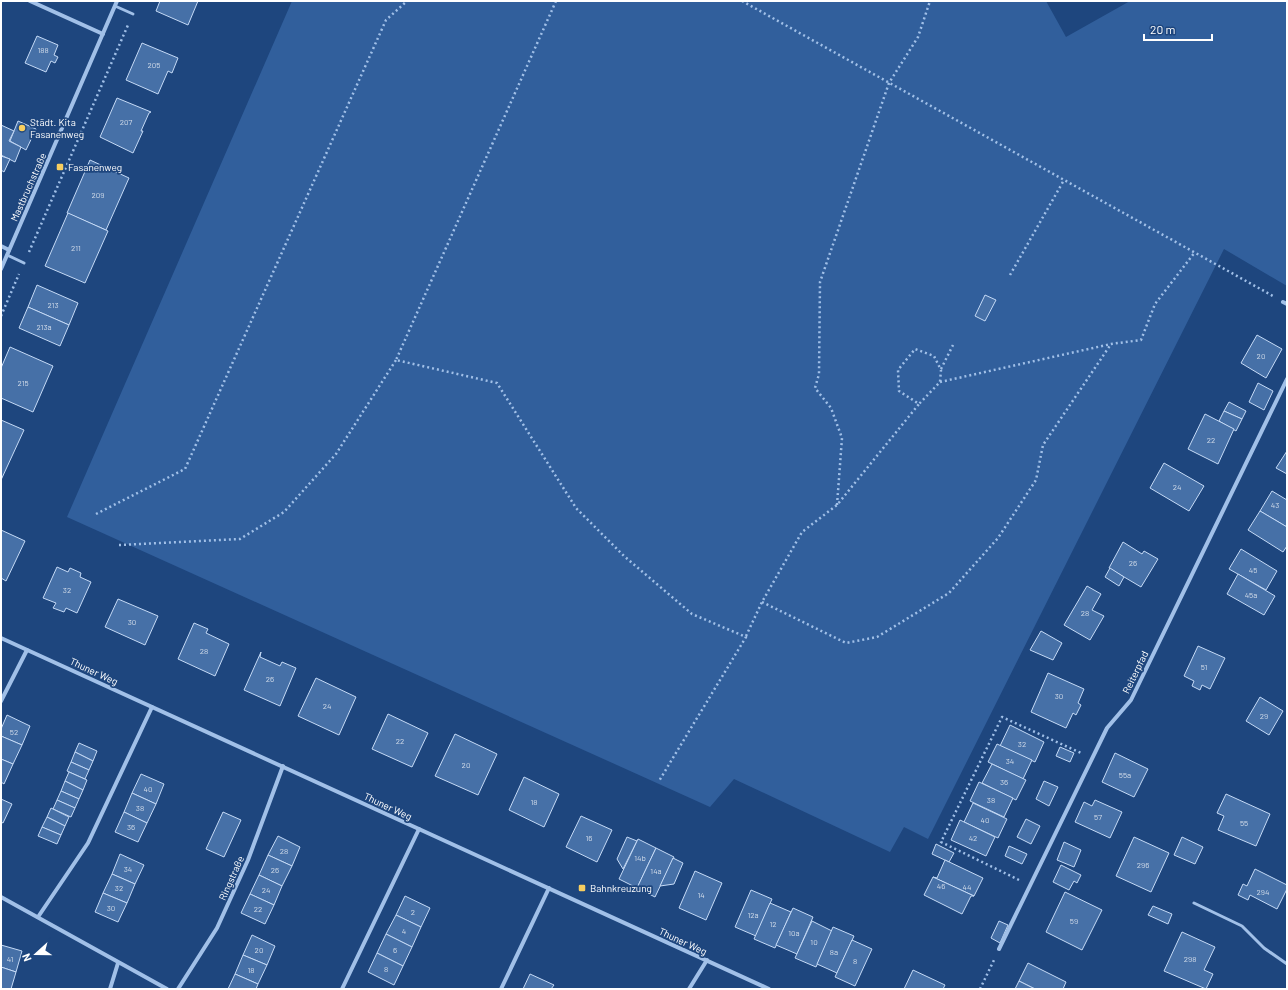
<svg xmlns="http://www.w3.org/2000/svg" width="1288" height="990" viewBox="0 0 1288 990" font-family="Barlow,sans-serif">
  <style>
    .green { fill: #315f9c }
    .building { fill: #4670a7; stroke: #c5daf6 }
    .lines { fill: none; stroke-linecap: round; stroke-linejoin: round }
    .path { stroke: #a1c0e8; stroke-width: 2.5; stroke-dasharray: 2 3; stroke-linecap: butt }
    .lane { stroke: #a1c0e8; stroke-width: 3 }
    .street { stroke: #a1c0e8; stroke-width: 4 }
    .poi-dot { fill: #f7ce60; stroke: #1e467e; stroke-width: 1.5 }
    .labels { text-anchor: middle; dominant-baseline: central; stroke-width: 3.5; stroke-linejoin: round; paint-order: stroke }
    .number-label { font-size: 8px; fill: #d1dbe9 }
    .poi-label { font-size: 10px; fill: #fff; stroke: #1e467e; text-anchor: start }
    .street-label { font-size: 10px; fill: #fff; stroke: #1e467e }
  </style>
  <rect width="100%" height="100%" fill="#1e467e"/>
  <path class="green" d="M292 1H1046L1066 37 1130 1H1287V286L1224 249 928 839 904 827 890 852 734 779 710 807 67 517Z"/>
  <g class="building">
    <path d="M160 1H198L188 25 156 11Z"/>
    <path d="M37 36 58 45 54 55 58 57 55 63 51 61 46 72 25 63Z"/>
    <path d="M142 43 178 58 172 73 168 71 158 94 126 80Z"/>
    <path d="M117 98 151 112 149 113 141 131H143L133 153 100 137Z"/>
    <path d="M18 121 36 129 26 150 10 141Z"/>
    <path d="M1 125 14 131 9 141 21 147 15 162 1 155Z"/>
    <path d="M1 156 10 159 4 172 1 170Z"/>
    <path d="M90 160 129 178 106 230 67 213Z"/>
    <path d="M68 213 108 231 85 283 45 266Z"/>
    <path d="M37 285 78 303 69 325 28 307Z"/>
    <path d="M985 295 996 300 985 321 975 316Z"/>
    <path d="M28 307 69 325 60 346 19 328Z"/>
    <path d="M1257 335 1282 349 1266 378 1241 363Z"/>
    <path d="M10 347 53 366 33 412 1 398V368Z"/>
    <path d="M1258 383 1273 391 1264 410 1249 402Z"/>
    <path d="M1229 402 1246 411 1242 419 1224 411Z"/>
    <path d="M1224 411 1242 419 1236 431 1219 421Z"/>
    <path d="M1205 414 1234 429 1218 464 1188 449Z"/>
    <path d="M1 420 24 430 1 480Z"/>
    <path d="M1287 451V474L1276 468Z"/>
    <path d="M1164 463 1204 486 1189 511 1150 488Z"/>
    <path d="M1272 491 1287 500V527L1260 511Z"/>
    <path d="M1260 511 1287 527V546L1283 552 1248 530Z"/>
    <path d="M1 530 25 541 6 581 1 578Z"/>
    <path d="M1123 542 1142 554 1144 551 1158 559 1141 587 1109 568Z"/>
    <path d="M1241 549 1277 571 1266 590 1229 569Z"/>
    <path d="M57 567 68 572 70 568 81 573 80 577 91 582 77 613 66 608 64 612 53 608 56 603 43 598Z"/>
    <path d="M1110 568 1124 577 1119 586 1105 577Z"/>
    <path d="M1238 574 1275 596 1264 615 1227 594Z"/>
    <path d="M1087 586 1101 594 1092 610 1104 616 1090 640 1064 625Z"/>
    <path d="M118 599 158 616 145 645 105 627Z"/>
    <path d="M194 623 208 629 206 633 229 644 215 676 178 659Z"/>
    <path d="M1041 631 1062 643 1053 660 1030 650Z"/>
    <path d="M1198 646 1225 658 1210 689 1202 685 1200 690 1192 686 1194 681 1184 676Z"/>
    <path d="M261 652 260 657 280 666 282 662 296 668 280 706 244 690Z"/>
    <path d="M1048 673 1084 689 1078 703 1081 705 1076 715 1073 713 1066 728 1031 712Z"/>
    <path d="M316 678 356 697 339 735 298 716Z"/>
    <path d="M1260 697 1283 711 1269 735 1246 721Z"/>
    <path d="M388 714 428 733 412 767 372 749Z"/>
    <path d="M7 715 30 726 22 745 1 736V729Z"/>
    <path d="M1010 725 1044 742 1035 762 1000 746Z"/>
    <path d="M455 734 497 754 478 795 435 776Z"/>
    <path d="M1 736 22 745 13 764 1 759Z"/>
    <path d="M79 743 97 751 93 761 75 752Z"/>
    <path d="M997 744 1032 760 1023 779 988 762Z"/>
    <path d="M1060 747 1074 753 1070 762 1056 756Z"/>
    <path d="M75 752 93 761 89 770 71 762Z"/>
    <path d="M1115 753 1148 769 1134 797 1102 782Z"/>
    <path d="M1 759 13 764 4 784 1 782Z"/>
    <path d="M71 762 89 770 85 779 67 771Z"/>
    <path d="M992 764 1026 780 1016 800 982 783Z"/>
    <path d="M69 772 87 780 83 790 65 781Z"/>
    <path d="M141 774 164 784 156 804 132 793Z"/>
    <path d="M524 777 559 794 544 827 509 810Z"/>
    <path d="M65 781 83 790 79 799 61 791Z"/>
    <path d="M1044 781 1058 787 1049 806 1036 799Z"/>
    <path d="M979 782 1013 798 1004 817 970 801Z"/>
    <path d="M61 791 79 799 75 808 57 800Z"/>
    <path d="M132 793 156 804 147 823 124 812Z"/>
    <path d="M1226 794 1270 814 1256 846 1218 830 1224 816 1217 813Z"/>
    <path d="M1 799 12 804 3 823 1 822Z"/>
    <path d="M57 800 75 808 71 817 53 809Z"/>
    <path d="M1095 800 1122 812 1110 838 1075 822 1084 802 1092 806Z"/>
    <path d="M973 803 1007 819 998 838 964 822Z"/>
    <path d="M51 808 69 817 65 826 47 817Z"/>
    <path d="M124 812 147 823 138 842 115 832Z"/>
    <path d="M223 812 241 820 224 857 206 849Z"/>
    <path d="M581 816 612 830 597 862 566 847Z"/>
    <path d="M47 817 65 826 61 835 42 827Z"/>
    <path d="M1026 819 1040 826 1031 844 1017 837Z"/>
    <path d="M960 820 995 837 986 856 951 840Z"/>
    <path d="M42 827 61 835 57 844 38 836Z"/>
    <path d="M278 836 300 847 292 866 268 855Z"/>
    <path d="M627 837 637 841 623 869 617 859Z"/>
    <path d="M1134 837 1169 853 1151 892 1116 876Z"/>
    <path d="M1182 837 1203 847 1195 864 1174 855Z"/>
    <path d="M638 839 656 848 637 888 619 879Z"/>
    <path d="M1064 842 1081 850 1074 867 1057 860Z"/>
    <path d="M936 844 954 853 949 862 932 854Z"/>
    <path d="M1009 846 1027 854 1022 864 1005 856Z"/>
    <path d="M656 848 674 857 655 897 637 888Z"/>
    <path d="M120 854 144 865 135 884 112 874Z"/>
    <path d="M268 855 292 866 282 886 259 875Z"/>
    <path d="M673 858 683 863 674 884 660 886Z"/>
    <path d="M945 860 983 878 974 896 933 877 937 878Z"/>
    <path d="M1061 865 1081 875 1077 883 1074 881 1069 890 1053 882Z"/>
    <path d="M1255 869 1287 885V889L1277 909 1250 895 1248 900 1238 895 1243 884 1247 886Z"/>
    <path d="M695 871 722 883 706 920 679 908Z"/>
    <path d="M112 874 135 884 127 903 103 893Z"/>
    <path d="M259 875 282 886 274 905 250 894Z"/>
    <path d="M933 877 974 896H971L962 914 924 895Z"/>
    <path d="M751 890 772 899 756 936 735 927Z"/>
    <path d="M1065 892 1102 910 1082 950 1046 932Z"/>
    <path d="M103 893 127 903 118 922 95 912Z"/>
    <path d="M250 894 274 905 265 924 241 913Z"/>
    <path d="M405 896 430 908 421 927 396 915Z"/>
    <path d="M770 903 791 912 775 948 754 939Z"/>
    <path d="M1153 906 1172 914 1168 924 1148 915Z"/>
    <path d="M793 908 813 917 797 954 776 945Z"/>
    <path d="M396 915 421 927 412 947 386 934Z"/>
    <path d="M812 921 832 931 816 967 795 958Z"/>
    <path d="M999 921 1008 925 1000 943 991 938Z"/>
    <path d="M833 927 854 936 837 973 817 964Z"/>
    <path d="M1182 932 1215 947 1204 970 1213 974 1206 989 1164 971Z"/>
    <path d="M386 934 412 947 403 966 377 953Z"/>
    <path d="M252 935 275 946 267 965 243 955Z"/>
    <path d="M852 940 872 949 855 986 835 977Z"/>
    <path d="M1 945 22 951 16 972 1 967Z"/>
    <path d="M377 953 403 966 394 985 368 972Z"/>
    <path d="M243 955 267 965 258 984 235 974Z"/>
    <path d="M1028 963 1066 982 1063 989H1035L1019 981Z"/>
    <path d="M1 967 16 972 11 989H1Z"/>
    <path d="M913 970 945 985 943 989H904Z"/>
    <path d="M235 974 258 984 256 989H228Z"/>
    <path d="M530 974 554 985 551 989H523Z"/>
    <path d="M1019 981 1035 989H1015Z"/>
  </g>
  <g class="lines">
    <g class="path">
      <path d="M556 1 396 360 497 383 576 508 624 556 692 614 746 637 659 781"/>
      <path d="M742 1 1273 296"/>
      <path d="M29 252 128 25"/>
      <path d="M1010 275 1064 180"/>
      <path d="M1 316 19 274"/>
      <path d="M941 369 953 345"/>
      <path d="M940 382 1111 344 1141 340 1155 304 1195 252"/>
      <path d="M837 505 842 438 831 408 815 388 819 374 820 282 889 83 918 37 930 1"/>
      <path d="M96 514 185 469 386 20 407 1"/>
      <path d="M119 545 240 539 284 512 336 454 396 360"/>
      <path d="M762 602 846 643 877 637 949 593 998 538 1036 480 1043 445 1111 344"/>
      <path d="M746 636 762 602 802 532 837 505 919 404 899 391 898 370 915 349 934 356 941 370 940 382 919 404"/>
      <path d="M1019 880 941 842 1002 717 1081 753"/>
      <path d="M980 989 994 960"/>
    </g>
    <g class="lane">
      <path d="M115 6 133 14"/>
      <path d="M7 255 24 263"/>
      <path d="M1194 903 1242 926 1264 948 1287 964"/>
    </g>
    <g class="street">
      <path d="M30 1 103 34"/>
      <path d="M1 246 9 250"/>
      <path d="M1 269 117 1"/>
      <path d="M1283 302 1287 304"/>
      <path d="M1 638 769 989"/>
      <path d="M1 701 27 650"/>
      <path d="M1 897 167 989"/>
      <path d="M38 917 88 843 152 707"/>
      <path d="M999 949 1107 728 1131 700 1287 379"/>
      <path d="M110 989 118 963"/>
      <path d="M178 989 217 928 248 860 283 766"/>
      <path d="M342 989 419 829"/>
      <path d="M501 989 549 888"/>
      <path d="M689 989 707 960"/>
    </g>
  </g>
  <g class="poi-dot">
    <circle cx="22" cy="128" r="4"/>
    <rect x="56" y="163" width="8" height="8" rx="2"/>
    <rect x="578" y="884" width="8" height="8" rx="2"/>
  </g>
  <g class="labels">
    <g class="number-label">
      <text x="43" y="50">188</text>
      <text x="154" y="65">205</text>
      <text x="126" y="122">207</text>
      <text x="98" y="195">209</text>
      <text x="76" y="248">211</text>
      <text x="53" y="305">213</text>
      <text x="44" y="327">213a</text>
      <text x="1261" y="356">20</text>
      <text x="23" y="383">215</text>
      <text x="1211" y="440">22</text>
      <text x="1177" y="487">24</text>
      <text x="1275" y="505">43</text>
      <text x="1133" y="563">26</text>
      <text x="1253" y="570">45</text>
      <text x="67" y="590">32</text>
      <text x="1251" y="595">45a</text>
      <text x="1085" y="613">28</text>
      <text x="132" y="622">30</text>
      <text x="204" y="651">28</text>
      <text x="1204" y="667">51</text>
      <text x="270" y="679">26</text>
      <text x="1059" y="696">30</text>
      <text x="327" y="706">24</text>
      <text x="1264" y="716">29</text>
      <text x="14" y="732">52</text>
      <text x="400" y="741">22</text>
      <text x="1022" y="744">32</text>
      <text x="1010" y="761">34</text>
      <text x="466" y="765">20</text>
      <text x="1125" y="775">55a</text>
      <text x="1004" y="782">36</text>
      <text x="148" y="789">40</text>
      <text x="991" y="800">38</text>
      <text x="534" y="802">18</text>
      <text x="140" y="808">38</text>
      <text x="1098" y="817">57</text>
      <text x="985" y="820">40</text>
      <text x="1244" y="823">55</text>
      <text x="131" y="827">36</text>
      <text x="589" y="838">16</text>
      <text x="973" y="838">42</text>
      <text x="284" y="851">28</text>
      <text x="640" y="858">14b</text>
      <text x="1143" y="865">296</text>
      <text x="128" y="869">34</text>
      <text x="275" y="870">26</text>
      <text x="656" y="871">14a</text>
      <text x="941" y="886">46</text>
      <text x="967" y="887">44</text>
      <text x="119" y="888">32</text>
      <text x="266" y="890">24</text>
      <text x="1263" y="892">294</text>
      <text x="701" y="895">14</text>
      <text x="111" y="908">30</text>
      <text x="258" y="909">22</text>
      <text x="413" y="912">2</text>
      <text x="753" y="915">12a</text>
      <text x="1074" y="921">59</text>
      <text x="773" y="924">12</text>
      <text x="404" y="931">4</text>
      <text x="794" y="933">10a</text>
      <text x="814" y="942">10</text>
      <text x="259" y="950">20</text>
      <text x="395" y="950">6</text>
      <text x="834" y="952">8a</text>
      <text x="10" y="959">41</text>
      <text x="1190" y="959">298</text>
      <text x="855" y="961">8</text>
      <text x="386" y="969">8</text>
      <text x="251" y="970">18</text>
    </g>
    <g class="poi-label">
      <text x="30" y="122">Städt. Kita<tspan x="30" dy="12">Fasanenweg</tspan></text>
      <text x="68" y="167">Fasanenweg</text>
      <text x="590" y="888">Bahnkreuzung</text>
    </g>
    <g class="street-label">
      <text transform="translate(28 187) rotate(-66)">Mastbruchstraße</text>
      <text transform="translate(94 671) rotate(25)">Thuner Weg</text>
      <text transform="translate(1135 672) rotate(-64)">Reiterpfad</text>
      <text transform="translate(388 806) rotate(25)">Thuner Weg</text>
      <text transform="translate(231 878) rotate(-66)">Ringstraße</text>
      <text transform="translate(683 941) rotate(25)">Thuner Weg</text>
    </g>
  </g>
  <rect width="1288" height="990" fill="none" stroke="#ffffff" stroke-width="4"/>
  <g transform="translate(36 954) rotate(249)" stroke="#1e467e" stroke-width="3" paint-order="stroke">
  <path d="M0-3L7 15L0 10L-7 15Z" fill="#ffffff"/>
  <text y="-6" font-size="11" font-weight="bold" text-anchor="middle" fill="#ffffff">N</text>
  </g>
  <path d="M1144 34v6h68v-6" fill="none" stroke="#ffffff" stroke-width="2"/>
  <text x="1150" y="34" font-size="12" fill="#ffffff" stroke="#1e467e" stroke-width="3" paint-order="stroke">20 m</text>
</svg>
